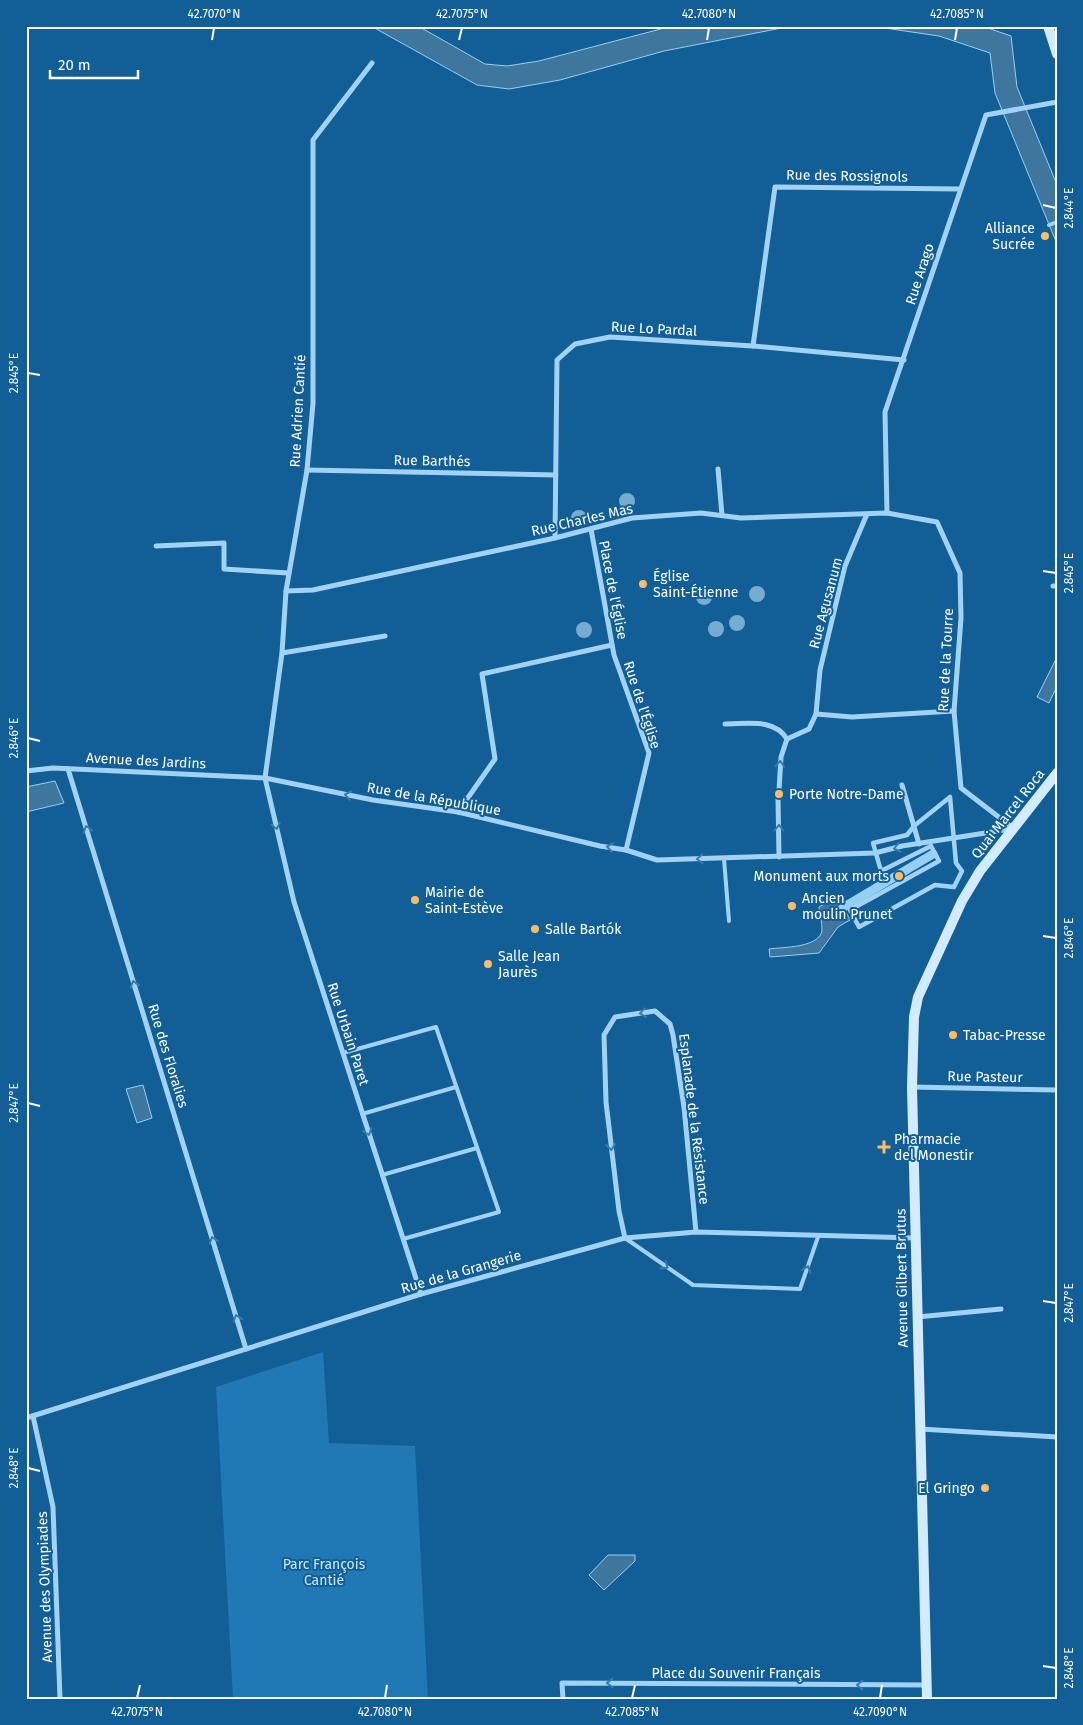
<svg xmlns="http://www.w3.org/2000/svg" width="1083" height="1725" viewBox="0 0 1083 1725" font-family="'Fira Sans',sans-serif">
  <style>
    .green { fill: #2078b4 }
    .water { fill: #3f769e; stroke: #94d0f6 }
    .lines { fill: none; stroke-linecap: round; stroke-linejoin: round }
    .stream { stroke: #94d0f6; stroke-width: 9 }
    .service { stroke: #a2d2f3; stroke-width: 4 }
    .pedestrian { stroke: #a2d2f3; stroke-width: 4.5 }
    .minor { stroke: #a2d2f3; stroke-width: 5 }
    .secondary { stroke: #d2ebfd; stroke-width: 10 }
    .tree { fill: #77abcf }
    .oneway { stroke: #367cae }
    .ticks { fill: none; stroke: #fff; stroke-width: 2 }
    .poi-dot { fill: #ffbc64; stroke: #125f97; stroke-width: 2 }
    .labels { text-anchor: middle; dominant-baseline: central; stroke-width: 4; stroke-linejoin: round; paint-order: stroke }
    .street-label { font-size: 14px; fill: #fff; stroke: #125f97 }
    .poi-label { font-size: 14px; fill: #fff; stroke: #125f97; text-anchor: start }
    .park-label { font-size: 14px; fill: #cae9fd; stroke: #125f97 }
    .neatline { fill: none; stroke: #fff; stroke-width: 2 }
    .ticks-label { font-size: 12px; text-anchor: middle; fill: #fff }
  </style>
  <rect width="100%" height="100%" fill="#125f97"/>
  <path class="green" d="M323 1352 329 1443 415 1446 428 1699H233L216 1387Z"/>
  <g class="water">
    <path d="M371 26H418L485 64 507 66 539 61 672 26H792L664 51 560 80 509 89 477 85Z"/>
    <path d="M871 26H982L1011 36 1017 87 1057 185V244L995 93 990 53 939 36Z"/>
    <path d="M1057 657V686L1049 703 1037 697Z"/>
    <path d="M55 781 64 803 26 812V787Z"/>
    <path d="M838 896 850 920 838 927 819 953 770 957 769 949C783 947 820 948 822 930 822 923 820 914 819 907Z"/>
    <path d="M143 1085 152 1118 137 1123 126 1089Z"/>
    <path d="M608 1555H635V1561L604 1590 589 1575Z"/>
  </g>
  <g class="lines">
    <path class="stream" d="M837 915 844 907 933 854"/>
    <g class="service">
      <path d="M1049 225 1057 222"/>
      <path d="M724 859 729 921"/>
      <path d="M343 1053 436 1027 499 1212 403 1239"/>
      <path d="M362 1114 456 1087"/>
      <path d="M382 1175 477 1148"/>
      <path d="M625 1238 693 1285 800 1289 818 1237"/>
    </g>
    <path class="pedestrian" d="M950 797 956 863 962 871 954 887 935 885 859 927 850 910 939 861 931 846 881 871 873 843 907 835 914 826Z"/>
    <g class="minor">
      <path d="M497 26H504"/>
      <path d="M372 63 313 140V403L307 470 286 591 282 653 265 778 294 902 421 1294"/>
      <path d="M753 346 775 187 960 189"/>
      <path d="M718 469 722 515"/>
      <path d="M307 470 556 475"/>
      <path d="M887 513 885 412 986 115 1057 102"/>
      <path d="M591 529 614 655 649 753 626 850"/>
      <path d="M555 538 557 360 575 344 610 337 753 346 904 360"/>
      <path d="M156 546 224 543V569L288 573"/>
      <path d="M1053 586H1057"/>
      <path d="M286 591 313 590 555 538 632 518 701 513 741 518 887 513 937 522 960 573 961 618 954 711 961 788 1013 828"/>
      <path d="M282 653 385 636"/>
      <path d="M816 714 852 717 954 711"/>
      <path d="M725 724C747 724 774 718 787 739"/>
      <path d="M787 739 809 729 816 714 820 670 845 566 867 514"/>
      <path d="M68 769 246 1349"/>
      <path d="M26 771 53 768 265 778 373 800 458 812 600 846 626 850 657 860 875 853 902 846 1011 829"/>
      <path d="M902 785 919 844"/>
      <path d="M779 790 781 757 787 739"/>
      <path d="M778 798 779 857"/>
      <path d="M458 812 495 759 482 674 612 645"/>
      <path d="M912 1087 1057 1090"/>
      <path d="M625 1238 619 1211 606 1102 604 1035 615 1017 655 1011 670 1024 673 1035 684 1107 696 1232"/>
      <path d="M917 1317 1001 1309"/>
      <path d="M33 1416 53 1507 60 1699"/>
      <path d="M26 1418 421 1294 625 1238 696 1232 915 1238"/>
      <path d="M920 1429 1057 1437"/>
      <path d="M563 1699 562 1683 926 1685"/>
    </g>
    <g class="secondary">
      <path d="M1048 26 1057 54"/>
      <path d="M927 1699 912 1087 914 1017 918 997 962 901 980 871 1057 773"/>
    </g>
  </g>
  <g class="tree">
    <circle cx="627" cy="501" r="8"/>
    <circle cx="579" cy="518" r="8"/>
    <circle cx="757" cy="594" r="8"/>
    <circle cx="704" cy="597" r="8"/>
    <circle cx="737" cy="623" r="8"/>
    <circle cx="716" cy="629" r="8"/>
    <circle cx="584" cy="630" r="8"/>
  </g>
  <defs><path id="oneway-chevron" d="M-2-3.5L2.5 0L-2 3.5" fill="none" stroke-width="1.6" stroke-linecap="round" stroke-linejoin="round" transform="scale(1.25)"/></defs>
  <g class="oneway">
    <use href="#oneway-chevron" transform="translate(780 764) rotate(-86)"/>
    <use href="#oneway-chevron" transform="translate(348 795) rotate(-168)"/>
    <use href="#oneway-chevron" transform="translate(276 826) rotate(77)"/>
    <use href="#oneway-chevron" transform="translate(779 828) rotate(-90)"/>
    <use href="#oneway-chevron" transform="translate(87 829) rotate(-107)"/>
    <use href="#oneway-chevron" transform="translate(610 847) rotate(-171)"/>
    <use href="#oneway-chevron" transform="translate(897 848) rotate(166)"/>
    <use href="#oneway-chevron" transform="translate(700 859) rotate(179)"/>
    <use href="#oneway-chevron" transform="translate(134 984) rotate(-107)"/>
    <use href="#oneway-chevron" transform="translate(643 1013) rotate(173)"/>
    <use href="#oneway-chevron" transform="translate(368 1132) rotate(72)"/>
    <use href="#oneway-chevron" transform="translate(611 1147) rotate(83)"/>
    <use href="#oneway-chevron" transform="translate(213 1240) rotate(-107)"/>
    <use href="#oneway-chevron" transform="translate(665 1266) rotate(35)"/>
    <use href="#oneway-chevron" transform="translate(807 1269) rotate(-71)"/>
    <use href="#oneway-chevron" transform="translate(237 1318) rotate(-107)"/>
    <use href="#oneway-chevron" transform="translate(610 1683) rotate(-180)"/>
    <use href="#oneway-chevron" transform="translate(860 1685) rotate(-180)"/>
  </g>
  <path class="ticks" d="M212 40 214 28M459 40 462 28M707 40 709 28M955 40 957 28M1043 205 1056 208M28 373 40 375M1043 571 1056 573M28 738 40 741M1043 936 1056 938M28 1103 40 1106M1043 1301 1056 1303M28 1468 40 1471M1043 1666 1056 1668M137 1698 140 1685M385 1698 387 1685M632 1698 635 1685M880 1698 882 1685"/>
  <g class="poi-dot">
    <circle cx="1045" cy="236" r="5"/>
    <circle cx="643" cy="584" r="5"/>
    <circle cx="779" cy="794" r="5"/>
    <circle cx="899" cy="876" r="5"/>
    <circle cx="415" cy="900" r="5"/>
    <circle cx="792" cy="906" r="5"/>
    <circle cx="535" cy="929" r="5"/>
    <circle cx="488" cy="964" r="5"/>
    <circle cx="953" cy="1035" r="5"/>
    <path d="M881.5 1139.5h5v5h5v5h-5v5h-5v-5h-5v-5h5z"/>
    <circle cx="985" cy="1488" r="5"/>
  </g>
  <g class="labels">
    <g class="street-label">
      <text transform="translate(847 176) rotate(1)">Rue des Rossignols</text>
      <text transform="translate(920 274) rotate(-72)">Rue Arago</text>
      <text transform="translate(654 329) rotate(3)">Rue Lo Pardal</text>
      <text transform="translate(298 411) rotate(-87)">Rue Adrien Cantié</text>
      <text transform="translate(432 461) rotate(1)">Rue Barthés</text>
      <text transform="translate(582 520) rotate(-13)">Rue Charles Mas</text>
      <text transform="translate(613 590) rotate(79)">Place de l'Église</text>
      <text transform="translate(826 603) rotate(-75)">Rue Agusanum</text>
      <text transform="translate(946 660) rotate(-87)">Rue de la Tourre</text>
      <text transform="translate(642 705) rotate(72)">Rue de l'Église</text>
      <text transform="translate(146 761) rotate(3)">Avenue des Jardins</text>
      <text transform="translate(434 799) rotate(10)">Rue de la République</text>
      <text transform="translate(1008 814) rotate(-52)">Quai Marcel Roca</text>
      <text transform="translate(348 1034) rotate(72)">Rue Urbain Paret</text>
      <text transform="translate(168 1056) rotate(73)">Rue des Floralies</text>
      <text transform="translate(985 1077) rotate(1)">Rue Pasteur</text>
      <text transform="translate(694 1119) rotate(83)">Esplanade de la Résistance</text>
      <text transform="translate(461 1272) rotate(-16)">Rue de la Grangerie</text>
      <text transform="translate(902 1278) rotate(-91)">Avenue Gilbert Brutus</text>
      <text transform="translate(45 1587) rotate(-92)">Avenue des Olympiades</text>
      <text x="736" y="1673">Place du Souvenir Français</text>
    </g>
    <g class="poi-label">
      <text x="1035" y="228" text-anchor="end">Alliance<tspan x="1035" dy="16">Sucrée</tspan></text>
      <text x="653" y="576">Église<tspan x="653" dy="16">Saint-Étienne</tspan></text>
      <text x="789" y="794">Porte Notre-Dame</text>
      <text x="889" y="876" text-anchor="end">Monument aux morts</text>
      <text x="425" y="892">Mairie de<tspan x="425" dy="16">Saint-Estève</tspan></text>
      <text x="802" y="898">Ancien<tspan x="802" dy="16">moulin Prunet</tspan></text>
      <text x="545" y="929">Salle Bartók</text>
      <text x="498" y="956">Salle Jean<tspan x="498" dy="16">Jaurès</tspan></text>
      <text x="963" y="1035">Tabac-Presse</text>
      <text x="894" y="1139">Pharmacie<tspan x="894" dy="16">del Monestir</tspan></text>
      <text x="975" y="1488" text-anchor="end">El Gringo</text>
    </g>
    <g class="park-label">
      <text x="324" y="1564">Parc François<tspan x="324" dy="16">Cantié</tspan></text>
    </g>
  </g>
  <rect width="1083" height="1725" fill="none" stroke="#125f97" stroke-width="55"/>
  <path d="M50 70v8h88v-8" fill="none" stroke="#ffffff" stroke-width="2.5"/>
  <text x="58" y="70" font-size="15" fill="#ffffff" stroke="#125f97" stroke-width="4" paint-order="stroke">20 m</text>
  <rect x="28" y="28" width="1028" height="1670" class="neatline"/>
  <g class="ticks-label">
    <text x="214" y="18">42.7070°N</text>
    <text x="462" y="18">42.7075°N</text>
    <text x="709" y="18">42.7080°N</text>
    <text x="957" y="18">42.7085°N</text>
    <text transform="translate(1069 208) rotate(-90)" y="4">2.844°E</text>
    <text transform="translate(14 373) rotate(-90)" y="4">2.845°E</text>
    <text transform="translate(1069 573) rotate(-90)" y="4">2.845°E</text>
    <text transform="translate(14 738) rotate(-90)" y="4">2.846°E</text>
    <text transform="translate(1069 938) rotate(-90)" y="4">2.846°E</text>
    <text transform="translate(14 1103) rotate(-90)" y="4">2.847°E</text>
    <text transform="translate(1069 1303) rotate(-90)" y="4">2.847°E</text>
    <text transform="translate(14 1468) rotate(-90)" y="4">2.848°E</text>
    <text transform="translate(1069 1668) rotate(-90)" y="4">2.848°E</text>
    <text x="137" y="1716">42.7075°N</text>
    <text x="385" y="1716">42.7080°N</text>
    <text x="632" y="1716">42.7085°N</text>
    <text x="880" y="1716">42.7090°N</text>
  </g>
</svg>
